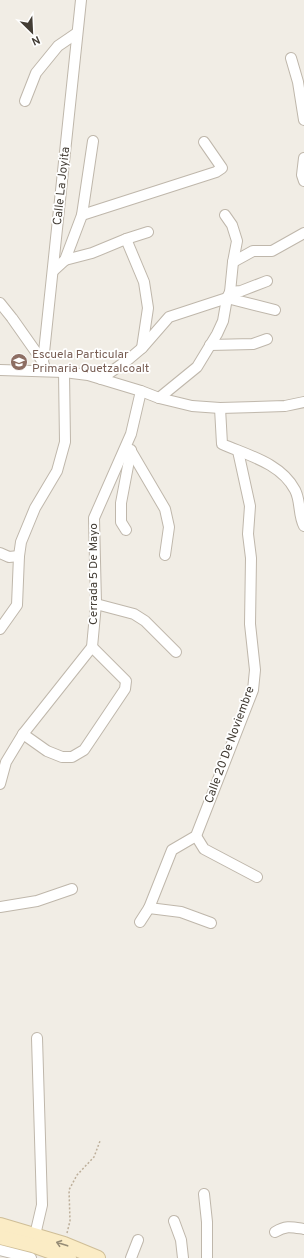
<svg xmlns="http://www.w3.org/2000/svg" width="304" height="1258" viewBox="0 0 304 1258" font-family="Overpass,sans-serif">
  <style>
    .lines { fill: none; stroke-linecap: round; stroke-linejoin: round }
    .minor-casing { stroke: #bfb7ab; stroke-width: 12 }
    .secondary-casing { stroke: #cfbe97; stroke-width: 16 }
    .path { stroke: #bdaf9a; stroke-width: 1.5; stroke-dasharray: 2 2; stroke-linecap: butt }
    .minor { stroke: #fff; stroke-width: 10 }
    .secondary { stroke: #fbecc5; stroke-width: 14 }
    .oneway { stroke: #968c76 }
    .labels { text-anchor: middle; dominant-baseline: central; stroke-width: 3.5; stroke-linejoin: round; paint-order: stroke }
    .street-label { font-size: 12px; fill: #433d35; stroke: #fff }
    .education-label { font-size: 12px; fill: #785e54; stroke: #fff; text-anchor: start }
  </style>
  <rect width="100%" height="100%" fill="#f1ede5"/>
  <g class="lines">
    <g class="minor-casing">
      <g id="minor">
        <path d="M291 58 298 82 304 120"/>
        <path d="M25 101 36 73 58 46 77 33"/>
        <path d="M304 158 302 175 304 181"/>
        <path d="M82 215 216 172 222 168 204 142"/>
        <path d="M126 239 144 282 148 308 142 348"/>
        <path d="M65 260 92 253 126 239 148 232"/>
        <path d="M233 262 253 251H272L304 233"/>
        <path d="M53 271 65 260 82 215 93 141"/>
        <path d="M230 292 241 291 267 281"/>
        <path d="M0 303 12 318 43 362"/>
        <path d="M210 345 253 344 267 339"/>
        <path d="M0 370 64 372 88 375 141 391 159 398 192 406 220 408 285 406 304 402"/>
        <path d="M46 371 43 362 81 0"/>
        <path d="M101 379 129 359 142 348 169 317 227 298 275 310"/>
        <path d="M159 398 197 367 217 334 223 321 227 298 230 292 233 262 237 241 232 225 225 215"/>
        <path d="M220 408 222 444C247 455 281 463 295 490 301 501 298 515 304 526"/>
        <path d="M131 451 165 509 169 527 165 555"/>
        <path d="M126 530 121 522V503L131 450"/>
        <path d="M0 553 9 557 19 556"/>
        <path d="M96 604 134 614 145 621 176 652"/>
        <path d="M0 629 17 605 19 556 21 542 35 508 57 471 65 442 64 372"/>
        <path d="M23 734 47 751 62 757H72L84 750 125 689 126 681 92 647"/>
        <path d="M0 784 6 762 23 734 92 647 96 604 94 518 131 434 141 391"/>
        <path d="M196 836 204 849 257 877"/>
        <path d="M0 907 37 901 72 889"/>
        <path d="M149 908 181 912 211 923"/>
        <path d="M140 922 149 908 172 850 196 836 253 690 255 670 250 624 251 558 248 534 250 506 238 451"/>
        <path d="M204 1194 207 1222V1258"/>
        <path d="M174 1221 181 1240 183 1258"/>
        <path d="M275 1232C286 1225 292 1227 304 1229"/>
        <path d="M35 1235 42 1205 37 1038"/>
        <path d="M0 1250 31 1258"/>
        <path d="M131 1258 138 1240"/>
      </g>
    </g>
    <g class="secondary-casing">
      <g id="secondary">
        <path d="M0 1225 64 1244 98 1258"/>
        <path d="M0 1237 32 1245 69 1258"/>
      </g>
    </g>
    <path class="path" d="M67 1233 70 1221 69 1190 77 1175 94 1157 100 1141"/>
    <use href="#minor" class="minor"/>
    <use href="#secondary" class="secondary"/>
  </g>
  <defs><path id="oneway-shaft" d="M-6 0H5M1.5-3L5.5 0L1.5 3" fill="none" stroke-width="1.6" stroke-linecap="round" stroke-linejoin="round"/></defs>
  <use class="oneway" href="#oneway-shaft" transform="translate(62 1244) rotate(-162)"/>
  <defs>
    <g id="school-disc" transform="scale(0.9)"><circle r="9.5" fill="#8d6e63" stroke="#fff"/><path d="M0-5L7-2L0 1L-7-2ZM-4 1L0 2.5L4 1V4Q0 6-4 4Z" fill="#fff"/></g>
  </defs>
  <g fill-rule="evenodd">
    <use href="#school-disc" x="19" y="362"/>
  </g>
  <g class="labels">
    <g class="street-label">
      <text transform="translate(62 186) rotate(-84)">Calle La Joyita</text>
      <text transform="translate(94 574) rotate(-90)">Cerrada 5 De Mayo</text>
      <text transform="translate(230 745) rotate(-70)">Calle 20 De Noviembre</text>
    </g>
    <g class="education-label">
      <text x="32" y="355">Escuela Particular<tspan x="32" dy="14">Primaria Quetzalcoalt</tspan></text>
    </g>
  </g>
  <g transform="translate(32 32) rotate(156)" stroke="#ffffff" stroke-width="3" paint-order="stroke">
  <path d="M0-3L7 15L0 10L-7 15Z" fill="#433d35"/>
  <text y="-6" font-size="11" font-weight="bold" text-anchor="middle" fill="#433d35">N</text>
  </g>
</svg>
